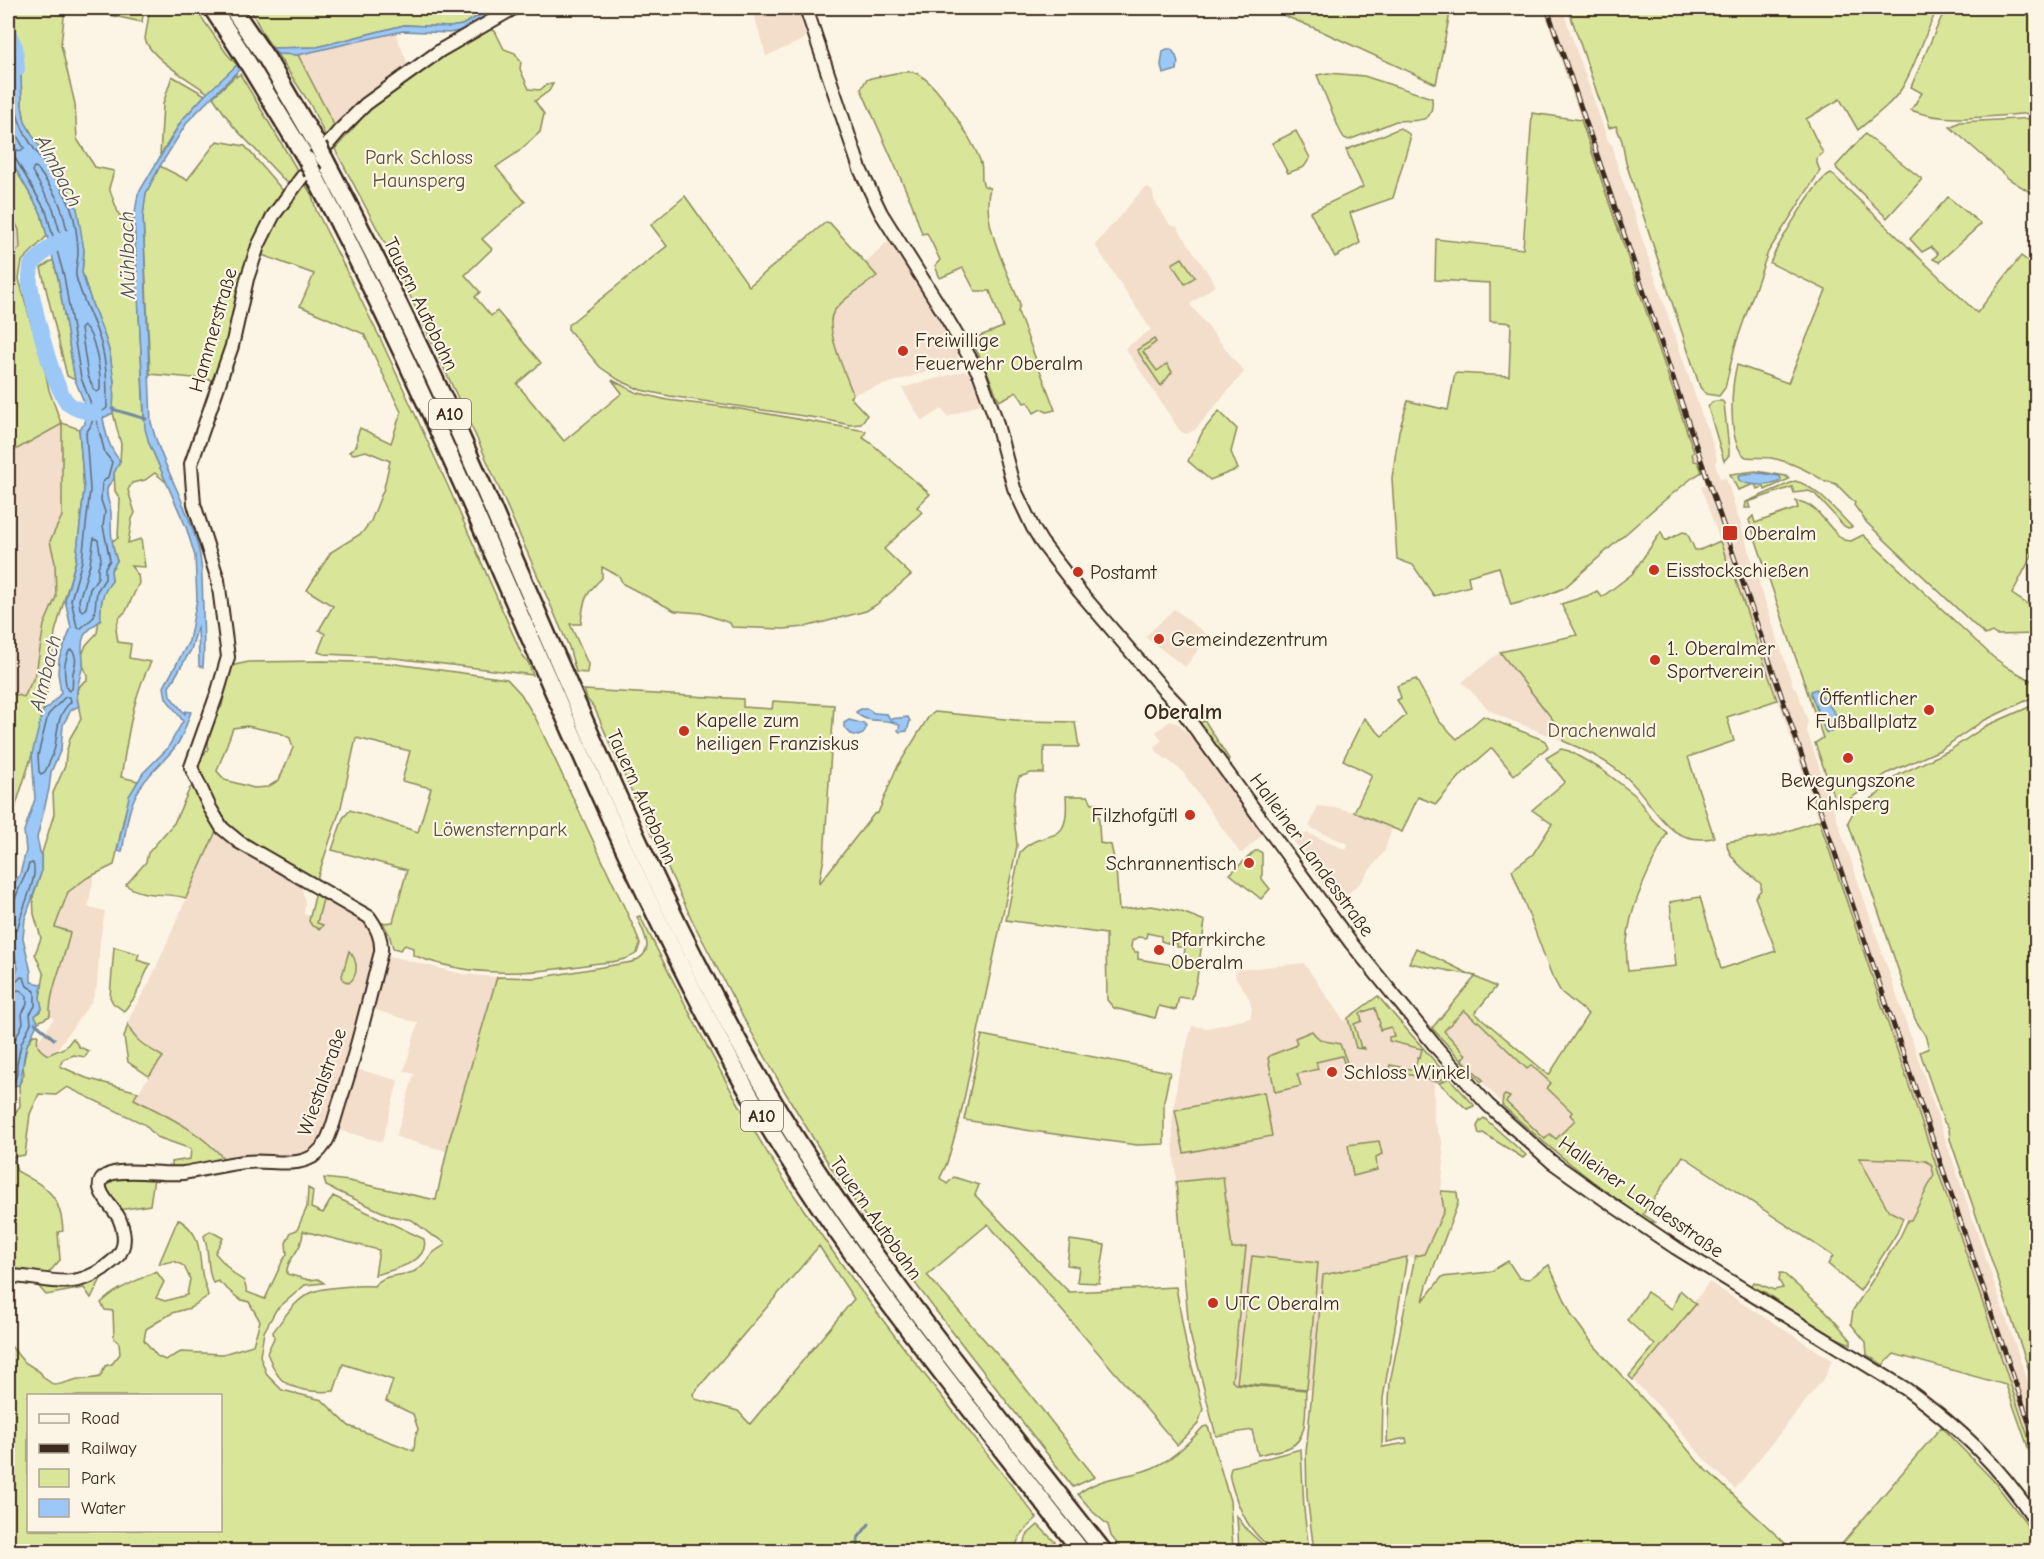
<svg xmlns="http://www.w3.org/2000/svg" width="2044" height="1559" viewBox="0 0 2044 1559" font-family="'Comic Neue',sans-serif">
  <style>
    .built { fill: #f2decb }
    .green { fill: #d9e699; stroke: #8a885c; stroke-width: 1.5; fill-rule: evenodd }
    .water { fill: #9bc8f6; stroke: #7589a0; stroke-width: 1.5 }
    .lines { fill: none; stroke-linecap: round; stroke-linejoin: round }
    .shore { stroke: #616974; stroke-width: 1.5 }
    .stream { stroke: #7589a0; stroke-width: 3 }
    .river { stroke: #9bc8f6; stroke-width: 16 }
    .secondary-casing { stroke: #3b2a1e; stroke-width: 16 }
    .highway-casing { stroke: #3b2a1e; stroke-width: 21 }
    .secondary { stroke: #fcf5e5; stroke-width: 12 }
    .highway { stroke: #fcf5e5; stroke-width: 16 }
    .rail-casing { stroke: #3b2a1e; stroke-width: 5 }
    .rail { stroke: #fcf5e5; stroke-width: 3; stroke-dasharray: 9; stroke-linecap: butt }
    .highway-bridge-casing { stroke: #3b2a1e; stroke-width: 21; stroke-linecap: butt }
    .highway-bridge { stroke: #fcf5e5; stroke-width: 16 }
    .poi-dot { fill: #c8321e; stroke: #fcf5e5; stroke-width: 2 }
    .labels { text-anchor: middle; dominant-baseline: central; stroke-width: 4.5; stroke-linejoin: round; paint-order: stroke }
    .shield { fill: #fcf5e5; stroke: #75675a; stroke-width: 1.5 }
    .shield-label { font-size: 18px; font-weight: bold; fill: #3b2a1e }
    .park-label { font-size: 20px; fill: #5b5037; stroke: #fcf5e5 }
    .street-label { font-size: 20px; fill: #3b2a1e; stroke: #fcf5e5 }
    .poi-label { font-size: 20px; fill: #3b2a1e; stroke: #fcf5e5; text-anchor: start }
    .water-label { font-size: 21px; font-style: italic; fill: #535254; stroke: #fcf5e5 }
    .quarter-label { font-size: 22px; font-weight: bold; fill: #3b2a1e; stroke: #fcf5e5 }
  </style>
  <rect width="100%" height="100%" fill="#fcf5e5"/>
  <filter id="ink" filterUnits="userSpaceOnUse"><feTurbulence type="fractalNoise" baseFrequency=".0167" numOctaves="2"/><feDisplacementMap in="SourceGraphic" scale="12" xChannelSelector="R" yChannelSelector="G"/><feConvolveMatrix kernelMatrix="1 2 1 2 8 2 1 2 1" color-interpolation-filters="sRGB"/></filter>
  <g filter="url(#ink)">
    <g class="built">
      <path d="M752 8H797L806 37 801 41 766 56Z"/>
      <path d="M1543 8H1562L1608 141 1613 146 1614 155 1704 422 1708 427 1717 459 1715 463 1720 479 1726 478 1754 567 1793 686 1798 692 1808 722 1806 728 2036 1406V1460L1784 717 1735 578H1733L1701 487 1706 485 1702 472 1694 461 1692 454 1693 451Z"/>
      <path d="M395 32 409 67 335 127 298 55Z"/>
      <path d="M1149 187 1153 193 1154 200 1170 225 1177 227 1216 285 1190 304 1244 372 1195 430 1186 434 1180 431 1125 348 1151 330 1095 245 1144 188Z"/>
      <path d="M8 208 19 230 20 248 8 259Z"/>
      <path d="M890 242 957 349 958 359 950 365 853 394 837 354 831 322 832 314 839 306 877 277 865 263 886 243Z"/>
      <path d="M964 371 970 374 982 403 948 417 942 409 925 420H921L902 388Z"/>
      <path d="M62 423V516L50 541 55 563 56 597 44 625 36 673 24 697 8 692V454Z"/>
      <path d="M1174 609 1209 636 1185 667 1145 637Z"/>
      <path d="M1500 652 1564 734 1563 741 1500 716 1488 709 1462 682Z"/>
      <path d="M1170 721 1179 724 1190 736 1260 829 1262 835 1242 853H1240L1181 770 1159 754 1154 747 1162 740 1156 732Z"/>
      <path d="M1318 806 1338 808 1354 812 1392 829 1384 852 1360 883 1336 904 1294 843 1296 837 1308 833 1346 850 1348 844 1309 827Z"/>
      <path d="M217 829 233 847 301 884 305 902 304 914 310 916 316 892 366 920 375 937 376 952 329 1128 316 1146 307 1153 294 1156 225 1160 211 1144 173 1119 134 1099 162 1057 130 1032 128 1024 131 1014 150 981Z"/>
      <path d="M94 875 88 907 105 911 100 941 97 986 92 1001 54 1053 48 1055 39 1050 36 1044 54 1018 50 1016V1000L66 950 69 932 55 927 68 892Z"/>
      <path d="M387 955 462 974 497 977 446 1151 396 1137 414 1074 404 1071 418 1023 372 1009Z"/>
      <path d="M1304 963 1344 1021 1378 996 1395 1017 1420 1043 1434 1077V1121L1442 1141 1444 1163 1441 1191 1444 1211 1424 1254 1323 1275 1312 1390 1235 1384 1232 1381 1246 1247 1232 1249 1223 1177 1176 1182 1172 1123 1178 1077 1192 1026 1208 1028 1250 1018 1252 1009 1249 998 1235 976 1236 970Z"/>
      <path d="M1457 999 1549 1076 1580 1119 1554 1152 1502 1105 1501 1102 1432 1028Z"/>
      <path d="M361 1070 397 1080 398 1082 382 1142 338 1130 352 1075 356 1071Z"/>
      <path d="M1859 1157 1917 1160 1926 1161 1931 1164 1934 1174 1911 1221 1889 1211Z"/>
      <path d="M1709 1282 1832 1360 1825 1377 1735 1489 1703 1458 1672 1420 1633 1380 1696 1304 1694 1302Z"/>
    </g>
    <g class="green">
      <path d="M8 8H65L61 45 75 104 77 139 95 167 114 171 109 188 119 215 134 219 135 223 144 417 149 443 167 483 155 473 145 480 132 483 128 490 135 513 132 519 128 543 141 539 145 567 131 566 138 575 139 583 126 611 119 618 116 629 118 642 131 644 129 658 151 662C132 697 128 738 121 777L138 781C123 807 121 836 114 865L87 878 68 892 55 927 70 932C65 960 49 989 50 1016L38 1022 35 1016 42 1009 40 997 44 975 35 954 41 938 34 914 33 896 41 873V856L54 814 53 793 65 766 66 754 70 738 81 719C79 705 71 688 87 680V675L83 665 82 655 86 645 97 633 103 592 112 581 111 570 117 561 113 549 112 541 118 538 120 499 115 491 114 473 120 461 121 444 113 413 114 382 110 354 105 337 92 304 82 273 84 250 41 150 25 122 22 106 20 46 8 61Z"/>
      <path d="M78 8H144L142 22Z"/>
      <path d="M150 8H195L227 54 237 65 208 93C192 81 150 58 145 39Z"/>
      <path d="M249 8H490L484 13 462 25 451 27 404 25 317 47 273 48C262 36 258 21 249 8Z"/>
      <path d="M1266 8H1451L1436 84 1319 30Z"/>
      <path d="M1568 8H1938C1924 34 1917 63 1902 88 1891 105 1873 117 1858 130L1840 99 1806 119 1823 153 1817 158V163L1820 171 1768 252 1735 346 1725 388 1719 396 1706 394 1700 387 1626 163 1622 141 1616 126 1609 128Z"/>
      <path d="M1948 8H2036V113C1999 115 1947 125 1911 110L1922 93 1911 87 1941 18Z"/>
      <path d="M489 29 495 31 504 49 515 53 521 62 520 69 529 89 540 90 546 85 553 84 549 91 535 101 544 114 540 132 518 152 496 167 525 202 482 239 492 249 465 275 480 292 475 297 491 316 497 311 541 363 517 384 564 441 622 393 612 380 635 392 667 400 740 409 866 431 863 438 871 443 930 494 917 507 922 512 884 549 911 575 876 605 866 611 805 627 784 629 732 627 730 623 701 613 675 611 623 584 619 576 602 567V578C585 594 583 601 581 624H570L588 664 587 673 576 672 569 647 480 445 389 251 335 149 375 103 443 56Z"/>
      <path d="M286 53 298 55 335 127 326 137 310 104 277 54Z"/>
      <path d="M236 72V77L240 74 299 173 291 183 286 182 233 126 213 97 233 78Z"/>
      <path d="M901 72C905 72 911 71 915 73 935 78 974 143 981 163 983 171 980 179 984 186L990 188C980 221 1008 273 1020 304L1018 312 1055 410 1047 412 1041 409 1034 413 1028 402 1024 403 1017 392 999 401 984 364 970 340 1003 327 990 291H975L963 268 940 278 935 266 940 260 927 233 922 234 912 204 861 89 866 80 871 78Z"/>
      <path d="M1328 73 1364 76 1432 98C1435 127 1414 119 1396 121L1349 140 1344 138 1340 131 1317 75Z"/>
      <path d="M172 76 205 95 182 120 160 156 163 104Z"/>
      <path d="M1532 113 1581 120 1694 452 1692 454 1694 461 1698 462 1702 472 1692 478 1655 508 1564 588 1547 595 1511 605 1499 567 1468 576 1470 586 1434 596 1413 565 1397 559 1392 478 1399 431 1408 401 1448 410 1455 373 1509 376 1511 323 1490 321V283L1435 280 1436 239 1523 249Z"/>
      <path d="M2036 118V196L2009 179 1950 127 1960 122Z"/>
      <path d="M1400 128 1409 134 1410 139 1393 198 1350 213 1360 243 1335 257 1310 212 1363 187 1346 150Z"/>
      <path d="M1296 131 1310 158 1304 167 1288 173 1272 143Z"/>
      <path d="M1865 134 1922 179 1887 218 1837 169 1836 166Z"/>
      <path d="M217 141 245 146 284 192 216 380 150 374 143 215 146 193 160 166 187 180Z"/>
      <path d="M8 156 41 213 47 236 22 261 19 279 32 327 38 336 49 390 60 420 62 423 79 429 84 490 76 560 55 632 50 676 38 736 16 805 10 853 11 879 8 933V692L24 697 36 673 44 625 56 597 55 563 50 541 62 516V424L8 454V259L20 248 19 230 8 208Z"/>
      <path d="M1831 173 1977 313 2021 256 2036 267V547L2012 594 2036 610V634L1996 635 1992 632 1985 635 1867 523 1854 505 1855 503 1836 484 1828 481 1826 482C1809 471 1792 462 1771 458 1763 457 1755 458 1746 457 1727 445 1731 385 1737 365L1788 383 1826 290 1770 263C1777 246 1816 179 1831 173Z"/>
      <path d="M305 184 312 195 316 210 381 340 447 484 523 657 528 662 533 675 386 657 324 654 318 652 325 634 319 630 333 606 307 590 331 552 362 533 371 521 384 488 390 461 366 451 354 454 349 452 357 445V436L360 428 391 443 401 412 364 334 300 306 314 274 262 255C273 228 286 205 305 184Z"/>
      <path d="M685 196 749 286 826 222 830 223 877 276C865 286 840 300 833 313 824 328 847 378 853 394L850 397 867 415 861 424 850 425 823 419 670 396 641 390 619 380 600 367 568 329V325L667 246 651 225Z"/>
      <path d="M1948 197 1981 224 1939 262 1933 259 1938 254 1931 247 1922 252 1910 239Z"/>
      <path d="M1182 258 1195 277 1185 284 1172 264Z"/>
      <path d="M53 260 58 278 75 380 67 376 41 268Z"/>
      <path d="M1154 339 1156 342 1143 352 1157 371 1167 364 1172 372 1161 386 1137 350Z"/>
      <path d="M1716 401H1722L1724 403 1729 450V455L1724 461 1708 407 1712 402Z"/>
      <path d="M1219 411 1237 429 1231 452 1238 469 1210 480 1188 461 1203 431Z"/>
      <path d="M1756 471 1786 476 1789 479 1765 490 1764 487 1757 489 1755 484 1738 490 1730 474Z"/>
      <path d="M1795 481C1815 485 1838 513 1852 527L1848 528 1844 526 1815 494 1809 491 1794 493 1792 487 1748 502 1750 508H1745L1746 502Z"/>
      <path d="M1796 501C1819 503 1826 528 1844 540L1851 541 1863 535 1993 657 2010 669 2036 683V696L1983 721 1940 750 1888 773 1845 802 1837 806 1815 743 1823 738 1749 520 1753 516 1755 523 1798 508Z"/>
      <path d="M1661 532 1665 541 1683 532 1687 533 1695 550H1700L1720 541 1733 578H1735L1777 700 1727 717 1734 741 1688 757 1714 837 1713 838C1665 846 1657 805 1627 778 1609 762 1586 750 1563 741L1564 734 1500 652 1577 635 1561 604 1587 596 1597 591 1602 597 1632 574Z"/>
      <path d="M323 661 388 663 507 679 521 694 536 719 635 930 640 944 637 953C625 962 607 962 592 964 530 974 473 979 413 955V948L405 945 400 950 393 948 389 934 383 923 393 922 407 870 332 850 343 818 350 810 418 832 431 788 402 781 410 751 356 738 341 807 316 882 278 862 255 844 233 831 212 799 196 765 208 749 209 723 222 706 230 666 249 662ZM247 726 280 733 290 738 293 748 279 780 268 787 254 788 225 780 217 771 233 728Z"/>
      <path d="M1416 679 1439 721 1457 739 1483 716 1541 739 1545 741 1548 747 1514 775 1492 748 1463 773 1436 804 1418 797 1402 832 1354 812 1372 775 1343 760 1364 718 1382 736 1406 715 1397 700 1401 698 1397 686Z"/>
      <path d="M584 690 743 699V707L772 709 773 701 834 705 824 858 819 884 874 814 878 813 896 769 929 716 935 712 1026 721 1075 722 1079 747H1044V773H1031L1019 777C1009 806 1015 818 1017 846L960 1118 947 1163 940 1178 947 1184 954 1177 979 1185 975 1195 1069 1292 1176 1287 1186 1344 1203 1409 1198 1424 1177 1445 988 1224 927 1275 1011 1370 1095 1477 1073 1487 933 1307 862 1212 830 1166 785 1092 743 1017 694 924 617 760 595 709 587 699Z"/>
      <path d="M2036 704V1390L1950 1139 1949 1128 1944 1122 1920 1052 1929 1048 1925 1035 1915 1019 1848 822 1853 813 1861 805 1877 795 1896 776 1950 750 1986 726Z"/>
      <path d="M1205 721 1229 759 1225 762 1199 723Z"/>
      <path d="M1561 749 1569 751 1601 769 1635 795 1652 819 1667 833C1646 877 1620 921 1628 971L1676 966 1670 902 1700 897 1721 969 1776 951 1755 897 1761 890V884C1750 874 1726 858 1727 842L1746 839 1771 837 1819 820 2036 1460V1470L2006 1385 1894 1354 1883 1365 1867 1355 1866 1342 1851 1324 1853 1310 1899 1239 1908 1220H1911L1934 1175 1931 1164 1926 1161 1917 1160 1859 1158 1889 1211 1903 1218 1897 1233 1860 1291 1828 1264 1833 1256 1683 1156 1643 1214 1655 1222H1648C1597 1186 1548 1148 1502 1105L1503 1097 1505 1095 1510 1097 1506 1102 1545 1139 1550 1134 1556 1139 1575 1120 1570 1115 1572 1112 1547 1088 1551 1083 1531 1065 1527 1069 1478 1021 1477 1022 1464 1010 1444 1031 1466 1055 1462 1059 1483 1080 1481 1082 1432 1028 1476 976 1409 963 1416 948 1496 987 1475 1013 1549 1075 1588 1014 1561 992 1552 976 1512 870 1533 854 1552 824 1532 810 1565 782 1546 758Z"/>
      <path d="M195 785 217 829 186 898C167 892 143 898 126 885L146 862 148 853 174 823 190 788Z"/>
      <path d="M1066 796H1088L1092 803H1098L1100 843 1111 845 1116 868 1119 910 1151 906 1179 911 1205 921 1197 978 1192 999 1179 997 1176 1010 1159 1006 1155 1018 1114 1008 1107 1000 1106 934 1006 920 1020 852C1045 825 1070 852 1066 796ZM1147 933 1161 936V941L1167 943H1177V947H1185L1184 957 1174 956 1173 965 1138 959V952H1135L1131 947 1132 941 1138 937 1146 938Z"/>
      <path d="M1255 851H1259L1262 853V879L1270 889 1261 899 1230 874Z"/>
      <path d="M316 892 341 908 323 899 317 923 323 925 320 929 312 926 309 921Z"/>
      <path d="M640 916C691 1016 741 1117 804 1210 876 1317 958 1416 1037 1518 1026 1528 1018 1536 1014 1551H8V1345H10L23 1361 40 1372 44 1378 54 1385C62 1385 71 1380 79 1379 87 1379 92 1379 100 1377L105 1366 112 1364 120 1354 119 1343 114 1338 113 1311 105 1310 101 1303C116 1288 137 1281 156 1271L164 1282 156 1298 165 1301 187 1295 190 1279 184 1266 174 1261 159 1264 178 1219C202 1234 198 1249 202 1273 203 1281 207 1289 208 1296L190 1308 172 1313 146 1329 144 1340 157 1356 165 1360 181 1352 223 1354 253 1345 260 1321 249 1302 239 1299 218 1281 213 1283C206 1268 210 1251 204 1236L210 1231 223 1238 215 1253 235 1275 244 1281 247 1292 265 1299 282 1262 287 1254 286 1243 291 1232 297 1230 307 1207 308 1188 313 1191 311 1208 323 1213 333 1196 424 1239C430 1263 392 1270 375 1275L379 1250 303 1231C303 1252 285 1259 287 1274L309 1280 318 1279 324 1283 305 1285 276 1310 264 1332 260 1356 267 1375 282 1390 322 1400 349 1426 414 1451 415 1438 418 1429 413 1414 386 1401 393 1380 343 1364 334 1391C318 1393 293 1391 281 1379 274 1372 271 1362 267 1353L274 1338 273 1332C284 1318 295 1299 313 1292 324 1287 361 1285 374 1286 385 1273 399 1277 413 1272 422 1268 427 1260 433 1253 436 1250 442 1247 445 1245V1242L430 1234 412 1220 391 1216 326 1186 324 1178 349 1181 436 1200 449 1141 497 977 537 978 632 962C657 952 645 936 637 917ZM819 1246 854 1299 750 1424 738 1411 695 1399 693 1394ZM28 1396H220V1530H28Z"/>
      <path d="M114 947 139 954 137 960 150 964 135 997 124 1011 113 1003 110 997Z"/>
      <path d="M349 951C358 960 359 975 349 983L343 980 342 976Z"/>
      <path d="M1378 996C1400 1023 1425 1049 1447 1076L1436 1082 1389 1069 1390 1065 1414 1070 1418 1057H1420L1422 1049 1389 1041V1037L1394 1036 1391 1027 1380 1030 1379 1025 1380 1024 1375 1008 1360 1013 1362 1021 1354 1024 1361 1048 1364 1047 1365 1049 1356 1048 1348 1018Z"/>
      <path d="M128 1024C132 1040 149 1048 163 1057L149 1076 128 1062 124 1037Z"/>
      <path d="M1312 1031C1323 1045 1326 1040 1340 1044L1347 1062 1344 1063 1342 1056 1316 1062 1318 1069 1297 1074 1301 1086 1275 1092 1268 1058 1271 1055 1295 1046 1297 1043 1295 1038Z"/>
      <path d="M33 1035H38C36 1046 38 1049 48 1055L66 1047 73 1038 79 1047 89 1051 85 1057 74 1055 63 1059 60 1066 86 1078 138 1092 134 1099C167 1116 200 1131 225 1160L172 1170V1162L190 1159 191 1149 157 1137 144 1124 67 1087 56 1095 39 1094 30 1114 25 1155 12 1157 17 1171C46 1187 61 1194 63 1231L58 1232 60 1260 46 1276 8 1272V1120L12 1118 20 1106 19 1085 24 1074 23 1066 27 1045Z"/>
      <path d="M982 1035 1170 1072 1164 1101V1144L1137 1145 1032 1131 964 1120Z"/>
      <path d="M1449 1078 1474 1105V1106L1467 1109 1439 1083Z"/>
      <path d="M1264 1092 1272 1136 1184 1153 1175 1110Z"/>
      <path d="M1484 1118 1526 1155 1523 1158 1483 1133 1479 1134 1477 1126 1480 1121Z"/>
      <path d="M1379 1141 1382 1154 1376 1157 1377 1170 1353 1176 1348 1145Z"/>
      <path d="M125 1177 154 1178 150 1205 119 1210 106 1188 110 1181Z"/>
      <path d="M1223 1177 1232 1249 1246 1247 1232 1381 1235 1384 1306 1390C1305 1407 1309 1439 1290 1447 1280 1451 1268 1452 1258 1455L1252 1430 1216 1436 1189 1330 1176 1182Z"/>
      <path d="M1441 1191 1457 1192 1458 1203 1427 1285 1423 1301 1442 1277 1490 1272 1508 1261 1519 1278 1529 1279 1549 1265 1572 1316 1592 1343 1675 1434 1698 1462 1786 1544 1798 1551H1314L1307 1496 1306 1453 1323 1275 1407 1257 1383 1398 1382 1447 1407 1443 1406 1438 1387 1442 1390 1382 1415 1256 1424 1254 1444 1211Z"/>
      <path d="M1070 1240 1105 1245 1099 1283 1077 1282 1079 1267 1067 1265Z"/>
      <path d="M1252 1256 1318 1263 1307 1389 1237 1383Z"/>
      <path d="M1780 1273H1783L1825 1310 1851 1340V1344L1817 1330 1766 1293 1752 1286 1754 1282 1774 1290 1783 1288 1779 1280Z"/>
      <path d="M99 1277 101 1279 91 1298 84 1288 46 1295 35 1282Z"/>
      <path d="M1680 1290 1696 1304 1633 1380 1629 1376 1655 1345 1627 1320 1647 1292 1672 1309Z"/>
      <path d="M1207 1426 1209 1429 1230 1501 1233 1548 1239 1550 1237 1516 1247 1530 1270 1551H1123L1111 1536 1108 1525 1093 1512 1078 1494C1098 1478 1120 1478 1144 1471 1168 1464 1187 1445 1203 1427Z"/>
      <path d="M1941 1427 1991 1478 2024 1520 2036 1547V1551H1836Z"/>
      <path d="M1301 1449 1304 1510 1309 1551C1300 1552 1284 1554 1276 1550 1253 1538 1240 1513 1233 1489 1231 1481 1227 1474 1232 1467Z"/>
      <path d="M1038 1525 1064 1551H1020L1028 1534Z"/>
    </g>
    <g class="water">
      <path d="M490 8H499L471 27 459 31 449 33 403 31 298 55 277 54 273 48 317 47 404 25 450 27 462 25 484 13Z"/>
      <path d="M20 46 22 106 25 122 41 150 68 188 77 208 84 250 82 273 92 304 105 337 110 354 114 382 113 413 103 418C106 435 109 448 120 461L114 473V479C113 480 109 484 108 486 104 496 111 504 111 514 111 531 111 544 117 561L111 570 112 581C102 593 100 603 101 620 95 625 87 630 84 636 79 647 84 654 83 664 81 677 73 693 79 706L71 710 63 725 61 749 51 772 49 789 37 838 41 856V873L25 919 23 938 31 972V982L42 984 40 997 42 1009 35 1016 38 1022C35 1030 30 1037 27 1045 22 1059 24 1072 19 1085L13 1086 10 1097 8 1096V979L14 976 18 968 12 947 9 923 11 889 20 874 26 851 24 831 35 799 32 754 43 711 50 706 61 693 58 673 59 659 71 628 65 600 76 560 84 490 79 429 85 424 84 402 75 380 58 278 41 213 8 156V97L11 95C12 87 9 87 8 81 4 71 8 54 15 47Z"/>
      <path d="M1167 49H1171C1177 56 1179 61 1177 70L1163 74 1161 65 1163 51Z"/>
      <path d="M237 65 240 69 188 121 160 166 146 193 143 216 144 242 151 422C161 464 186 501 197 543 203 563 202 586 203 607 203 627 205 647 203 667L199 666 198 625 191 650 169 687 170 696 185 714 186 711 191 712C187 722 184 734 178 743 166 761 147 773 137 793 127 811 126 832 122 852L117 851 129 796 143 773 167 749 183 721 166 698 164 687 189 641 197 599 195 556 186 527 149 443 145 429 134 219 138 194 182 120 205 95Z"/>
      <path d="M1759 473 1780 476 1781 480C1773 487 1747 486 1739 480L1738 477 1744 474Z"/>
      <path d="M1816 689 1842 722V725L1827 733 1825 731 1811 694V691Z"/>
      <path d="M861 709H868L874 713 887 714 890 719 908 717 910 721 907 731 900 732 898 730 900 726C890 716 866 726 856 712Z"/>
      <path d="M849 720 865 724 866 728 863 734 858 736 851 734 844 727V723Z"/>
    </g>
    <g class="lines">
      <g class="shore">
        <path d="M8 103 15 104C22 147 56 169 71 208 75 220 78 240 78 253 78 260 75 268 76 276 81 298 93 318 100 340 107 363 107 385 107 408L99 414 96 419 105 453 112 462 108 477 102 483 101 500 105 512 103 526 110 560 105 568V579L97 591 94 617 80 629 77 627 71 600 82 561 90 490 86 433 90 427 93 420 90 401 81 378 64 276 46 211 15 158 8 155"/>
        <path d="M8 110 12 127 24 148 20 151 8 147"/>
        <path d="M34 167 37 168C58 197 63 205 69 242L67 244 63 243 53 208 32 171Z"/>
        <path d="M84 326C96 336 101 374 100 390L97 392 94 390 88 376 81 329Z"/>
        <path d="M94 538 98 540 101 559 98 567V577L90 589 86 608 83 611 80 609 79 600 90 564Z"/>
        <path d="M72 650C78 658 75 664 73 673 72 678 73 684 72 689L69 691 67 689C64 675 63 664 69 651Z"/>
        <path d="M65 697H70L71 702C57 714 58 729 55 746 54 755 48 764 45 772L41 774 39 772 38 755 48 715Z"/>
        <path d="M8 903 15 900C18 887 26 877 29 864L33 863C39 879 20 910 18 928L15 930 8 929"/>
        <path d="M8 984 16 982 21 977 24 978 27 986 35 991V1006L30 1014 31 1023 21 1044 17 1064V1073L15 1080 8 1084"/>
        <path d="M8 992 20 990 27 996V1004L22 1014 23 1023 14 1042 9 1063 10 1072 8 1074"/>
      </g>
      <g class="stream">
        <path d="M112 409 146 419"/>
        <path d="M35 1023 54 1039"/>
        <path d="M855 1552 858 1550V1538L869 1524"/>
      </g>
      <g class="river">
        <path d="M8 32 15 47 17 69"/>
        <path d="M65 238 50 247 31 265C31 271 29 278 30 284 34 307 53 390 69 404 76 410 87 412 95 413"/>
      </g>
      <g class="secondary-casing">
        <g id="secondary">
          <path d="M806 8 860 169 881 213 942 310 980 375 995 417 1014 488 1033 528 1042 543 1079 591 1163 689 1179 706 1351 943 1437 1048 1488 1105 1552 1162 1614 1206 1676 1248 1906 1389C1961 1429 1998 1464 2036 1521"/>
          <path d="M8 1276C45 1276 69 1293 104 1268 111 1262 119 1258 122 1249 126 1240 123 1227 119 1218 113 1206 85 1184 110 1174 127 1168 162 1175 183 1173 204 1170 224 1164 245 1162 267 1159 292 1168 312 1157 318 1153 324 1146 327 1140 333 1128 336 1113 340 1101 357 1052 368 1002 381 952 382 938 377 928 369 917L239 842 222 828 210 808 191 767 218 691 228 657 218 580 194 504 191 464 232 346 247 279 258 246 273 216 316 158 339 131 366 104 441 50 514 8"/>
        </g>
      </g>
      <g class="highway-casing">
        <g id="highway">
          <path d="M212 8 243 55 307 160"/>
          <path d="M232 8 267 59 318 146"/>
          <path d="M324 158C375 255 425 354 469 455 557 654 637 857 742 1048 843 1229 976 1389 1104 1552"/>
          <path d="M313 173C366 274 415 377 461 481 549 678 630 878 734 1067 830 1242 960 1394 1082 1552"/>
        </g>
      </g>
      <use href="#secondary" class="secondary"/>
      <use href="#highway" class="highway"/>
      <g class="rail-casing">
        <path id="rail" d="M1547 8 2036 1443"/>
      </g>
      <use href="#rail" class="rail"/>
      <g class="highway-bridge-casing">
        <g id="highway-bridge">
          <path d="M318 146 324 158"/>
          <path d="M307 160 313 173"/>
        </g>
      </g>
      <use href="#highway-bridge" class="highway-bridge"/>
    </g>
  </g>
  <g class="poi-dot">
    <circle cx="903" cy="351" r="6"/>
    <rect x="1722" y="525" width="16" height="16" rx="3"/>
    <circle cx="1654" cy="570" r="6"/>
    <circle cx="1078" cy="572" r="6"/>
    <circle cx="1159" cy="639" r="6"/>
    <circle cx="1655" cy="660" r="6"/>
    <circle cx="1929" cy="710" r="6"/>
    <circle cx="684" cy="731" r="6"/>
    <circle cx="1848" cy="758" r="6"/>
    <circle cx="1190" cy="815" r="6"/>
    <circle cx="1249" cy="863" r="6"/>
    <circle cx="1159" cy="950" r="6"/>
    <circle cx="1332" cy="1072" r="6"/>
    <circle cx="1213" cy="1303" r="6"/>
  </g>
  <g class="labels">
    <g class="shield">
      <rect x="429" y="399" width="42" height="30" rx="4.5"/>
      <rect x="741" y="1101" width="42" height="30" rx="4.5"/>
    </g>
    <g class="shield-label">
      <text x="450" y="414">A10</text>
      <text x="762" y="1116">A10</text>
    </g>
    <g class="park-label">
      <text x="419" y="157">Park Schloss<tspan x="419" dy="23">Haunsperg</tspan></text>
      <text x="1602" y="730">Drachenwald</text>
      <text x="500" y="829">Löwensternpark</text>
    </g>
    <g class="street-label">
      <text transform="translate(421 304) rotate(64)">Tauern Autobahn</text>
      <text transform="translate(213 330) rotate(-74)">Hammerstraße</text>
      <text transform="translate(642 797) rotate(66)">Tauern Autobahn</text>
      <text transform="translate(1312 855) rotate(54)">Halleiner Landesstraße</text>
      <text transform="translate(322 1082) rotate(-71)">Wiestalstraße</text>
      <text transform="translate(1641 1197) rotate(35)">Halleiner Landesstraße</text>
      <text transform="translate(876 1218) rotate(55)">Tauern Autobahn</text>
    </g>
    <g class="poi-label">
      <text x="915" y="340">Freiwillige<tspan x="915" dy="23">Feuerwehr Oberalm</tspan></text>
      <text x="1744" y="533">Oberalm</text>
      <text x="1666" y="570">Eisstockschießen</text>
      <text x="1090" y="572">Postamt</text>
      <text x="1171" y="639">Gemeindezentrum</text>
      <text x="1667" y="648">1. Oberalmer<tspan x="1667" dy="23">Sportverein</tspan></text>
      <text x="1917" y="698" text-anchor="end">Öffentlicher<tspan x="1917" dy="23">Fußballplatz</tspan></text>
      <text x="696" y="720">Kapelle zum<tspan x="696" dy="23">heiligen Franziskus</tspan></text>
      <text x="1848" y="780" text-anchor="middle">Bewegungszone<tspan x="1848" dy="23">Kahlsperg</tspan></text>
      <text x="1178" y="815" text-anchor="end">Filzhofgütl</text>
      <text x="1237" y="863" text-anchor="end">Schrannentisch</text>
      <text x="1171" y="939">Pfarrkirche<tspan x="1171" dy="23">Oberalm</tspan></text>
      <text x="1344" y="1072">Schloss Winkel</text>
      <text x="1225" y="1303">UTC Oberalm</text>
    </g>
    <g class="water-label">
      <text transform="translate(59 171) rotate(63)">Almbach</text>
      <text transform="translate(127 255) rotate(-91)">Mühlbach</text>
      <text transform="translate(45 673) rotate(-76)">Almbach</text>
    </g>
    <g class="quarter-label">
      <text x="1183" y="712">Oberalm</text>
    </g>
  </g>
  <rect width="2044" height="1559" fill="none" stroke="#fcf5e5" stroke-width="30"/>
  <rect x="15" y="15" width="2014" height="1529" fill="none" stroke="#3b2a1e" stroke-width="2" filter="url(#ink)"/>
  <rect x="27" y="1394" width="195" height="138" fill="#fcf5e5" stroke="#afa495" stroke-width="1.5"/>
  <rect x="39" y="1414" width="30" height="9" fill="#fcf5e5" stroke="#afa495" stroke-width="1.5"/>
  <text x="81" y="1424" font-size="18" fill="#3b2a1e">Road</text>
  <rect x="39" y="1444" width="30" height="9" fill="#3b2a1e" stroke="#afa495" stroke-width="1.5"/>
  <text x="81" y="1454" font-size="18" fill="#3b2a1e">Railway</text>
  <rect x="39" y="1469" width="30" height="18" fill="#d9e699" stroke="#afa495" stroke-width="1.5"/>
  <text x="81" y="1484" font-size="18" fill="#3b2a1e">Park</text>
  <rect x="39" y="1499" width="30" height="18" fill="#9bc8f6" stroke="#afa495" stroke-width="1.5"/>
  <text x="81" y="1514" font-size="18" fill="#3b2a1e">Water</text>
</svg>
